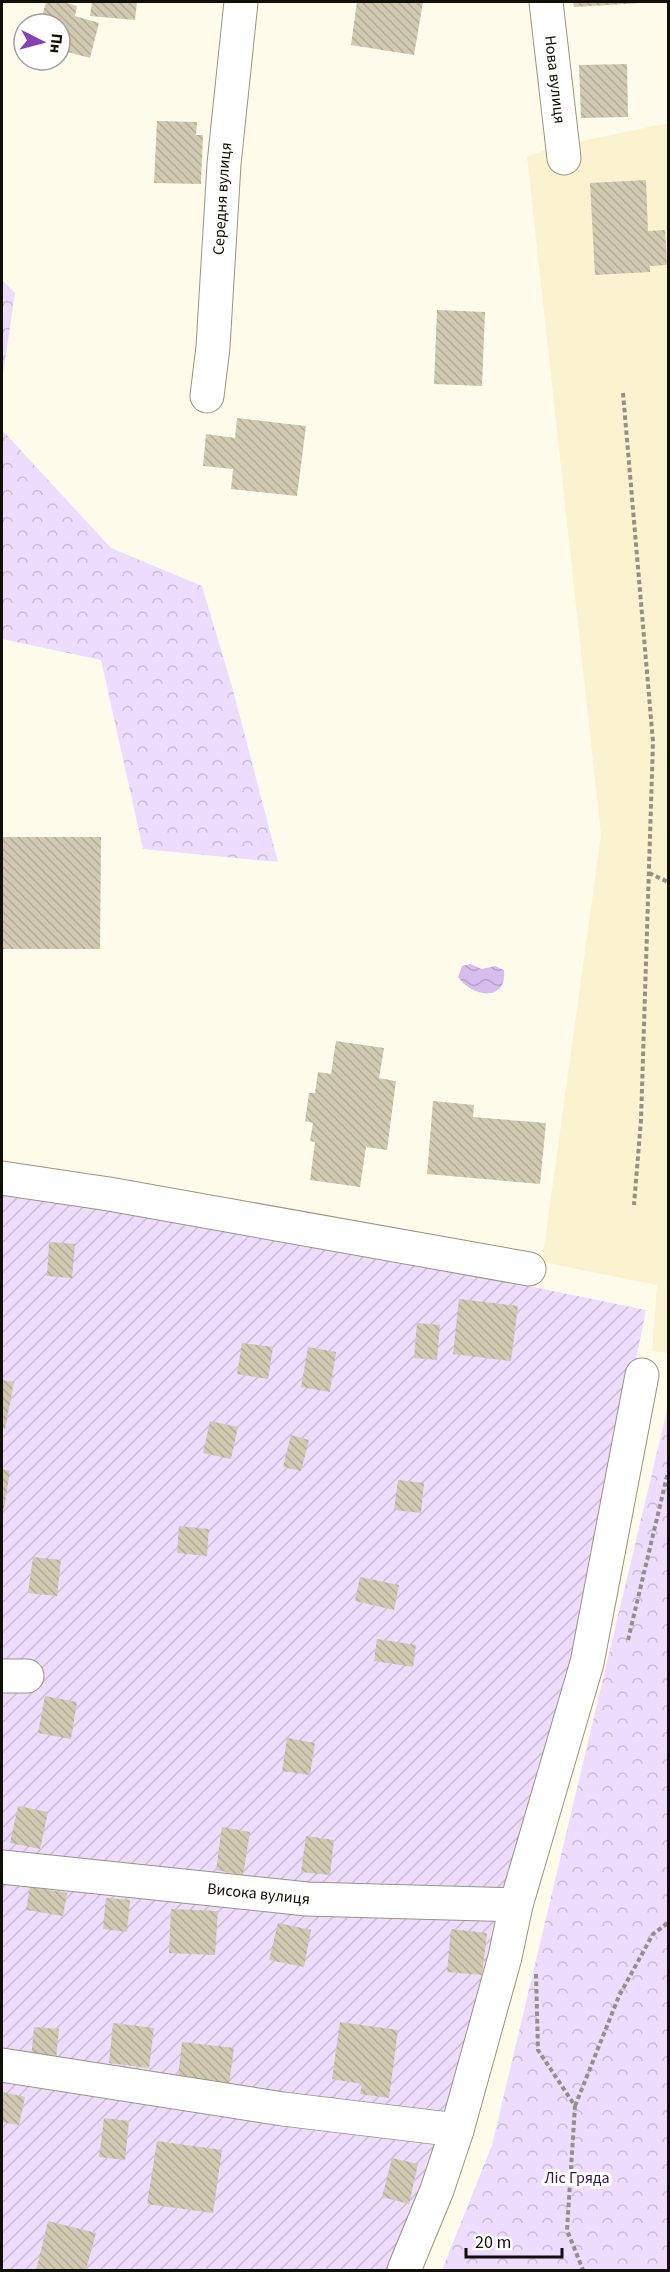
<svg xmlns="http://www.w3.org/2000/svg" width="670" height="2272" viewBox="0 0 670 2272" font-family="'Source Sans 3',sans-serif">
  <style>
    .built { fill: #fbf2d0 }
    .forest { fill: url(#forest-crowns) }
    .garden { fill: url(#garden-furrows) }
    .water { fill: url(#water-waves) }
    .building { fill: url(#building-back-hatch) }
    .lines { fill: none; stroke-linecap: round; stroke-linejoin: round }
    .minor-casing { stroke: #9a947b; stroke-width: 35 }
    .path { stroke: #949184; stroke-width: 4; stroke-dasharray: 4.5 3; stroke-linecap: butt }
    .minor { stroke: #fff; stroke-width: 33 }
    .labels { text-anchor: middle; dominant-baseline: central; stroke-width: 6; stroke-linejoin: round; paint-order: stroke }
    .street-label { font-size: 16px; fill: #110f06; stroke: #fff }
    .park-label { font-size: 16px; fill: #37164f; stroke: #fff }
  </style>
  <defs>
    <pattern id="forest-crowns" width="20" height="18" patternUnits="userSpaceOnUse" patternTransform="scale(1.5)"><rect width="20" height="18" fill="#eddcfe"/><path d="M2 6a3 3 0 1 1 6 0M12 15a3 3 0 1 1 6 0" fill="none" stroke="#cabcd8"/></pattern>
    <pattern id="garden-furrows" width="10" height="10" patternUnits="userSpaceOnUse" patternTransform="scale(1.5)"><rect width="10" height="10" fill="#eddcfe"/><path d="M-1 1l2-2M0 10L10 0M9 11l2-2" fill="none" stroke="#cabcd8"/></pattern>
    <pattern id="water-waves" width="16" height="10" patternUnits="userSpaceOnUse" patternTransform="scale(1.5)"><rect width="16" height="10" fill="#d6bdee"/><path d="M0 5q4-4 8 0t8 0" fill="none" stroke="#b7a1cb"/></pattern>
    <pattern id="building-back-hatch" width="6" height="6" patternUnits="userSpaceOnUse" patternTransform="scale(1.5)"><rect width="6" height="6" fill="#d1cab0"/><path d="M-1 5l2 2M0 0l6 6M5-1l2 2" fill="none" stroke="#b2ac96"/></pattern>
  </defs>
  <rect width="100%" height="100%" fill="#fffbeb"/>
  <path class="built" d="M668 123V1353L652 1351 657 1285 542 1262 601 835 527 156 563 145Z"/>
  <g class="forest">
    <path d="M2 280 15 293 2 381Z"/>
    <path d="M2 430 111 548 202 586 233 690 278 862 143 849 101 660 2 639Z"/>
    <path d="M668 1406V2270H442L492 2145Z"/>
  </g>
  <path class="garden" d="M2 1192 382 1256 646 1310 570 1686 423 2197 394 2270H2Z"/>
  <path class="water" d="M470 964 482 969 495 966 504 970C507 1003 472 997 458 977L462 966Z"/>
  <g class="building">
    <path d="M46 2H63L77 6 75 16 99 23 90 58 60 50V24H40Z"/>
    <path d="M92 2H137L135 20 90 16Z"/>
    <path d="M357 2H423L414 55 351 45Z"/>
    <path d="M573 2H642V3L574 7Z"/>
    <path d="M627 64 628 117 581 118 579 65Z"/>
    <path d="M157 121 197 122 196 135H203L201 184 154 183Z"/>
    <path d="M646 180 648 231 665 230 667 265 650 266V272L595 275 590 183Z"/>
    <path d="M437 310 485 312 482 386 434 384Z"/>
    <path d="M237 418 306 426 297 496 231 489 233 469 203 466 206 434 235 438Z"/>
    <path d="M2 837H101L100 949H2Z"/>
    <path d="M336 1041 384 1048 379 1078 396 1081 387 1150 366 1147 360 1187 310 1180 315 1142 310 1141 313 1123 305 1121 309 1093H315L318 1072 331 1074Z"/>
    <path d="M433 1101 474 1105 473 1117 546 1123 540 1184 427 1174Z"/>
    <path d="M49 1242 75 1244 72 1278 47 1276Z"/>
    <path d="M459 1299 518 1306 511 1361 453 1354Z"/>
    <path d="M417 1323 440 1325 437 1360 414 1358Z"/>
    <path d="M242 1343 273 1347 268 1379 237 1374Z"/>
    <path d="M308 1347 336 1352 330 1392 301 1387Z"/>
    <path d="M2 1380 14 1382 5 1429 2 1428Z"/>
    <path d="M210 1421 238 1427 231 1459 203 1453Z"/>
    <path d="M291 1435 309 1440 301 1471 283 1467Z"/>
    <path d="M2 1469 10 1471 4 1509H2Z"/>
    <path d="M398 1480 424 1483 421 1513 394 1510Z"/>
    <path d="M179 1526 209 1529 207 1556 177 1553Z"/>
    <path d="M33 1557 61 1560 57 1596 28 1593Z"/>
    <path d="M360 1577 399 1585 394 1610 355 1601Z"/>
    <path d="M377 1639 416 1645 413 1667 374 1661Z"/>
    <path d="M45 1696 77 1702 71 1739 38 1733Z"/>
    <path d="M287 1738 315 1743 310 1775 282 1771Z"/>
    <path d="M18 1806 48 1812 40 1849 10 1843Z"/>
    <path d="M222 1827 250 1832 243 1875 216 1870Z"/>
    <path d="M306 1836 334 1840 330 1875 301 1872Z"/>
    <path d="M30 1887 67 1893 63 1916 26 1910Z"/>
    <path d="M106 1898 130 1900 127 1932 103 1929Z"/>
    <path d="M171 1909 218 1911 215 1955 169 1953Z"/>
    <path d="M278 1923 311 1930 304 1967 269 1960Z"/>
    <path d="M451 1929 487 1933 482 1975 447 1972Z"/>
    <path d="M340 2022 398 2030 389 2098 360 2094 362 2084 332 2079Z"/>
    <path d="M113 2023 154 2028 149 2068 109 2063Z"/>
    <path d="M34 2027 59 2029 56 2060 31 2058Z"/>
    <path d="M182 2042 234 2048 228 2092 177 2086Z"/>
    <path d="M2 2092 25 2097 19 2125 2 2122Z"/>
    <path d="M104 2118 129 2121 125 2160 99 2157Z"/>
    <path d="M157 2141 222 2150 213 2213 147 2204Z"/>
    <path d="M392 2158 418 2164 409 2204 382 2197Z"/>
    <path d="M48 2221 96 2233 86 2270H36Z"/>
  </g>
  <g class="lines">
    <g class="minor-casing">
      <g id="minor">
        <path id="s1" d="M546 2 564 158"/>
        <path id="s2" d="M207 396 213 347 224 164 241 2"/>
        <path d="M2 1178 109 1194 529 1269"/>
        <path d="M2 1676H27"/>
        <path id="s3" d="M2 1867 307 1899 516 1905"/>
        <path d="M2 2065 283 2109 457 2130"/>
        <path d="M404 2270 437 2190 457 2130 505 1957 516 1905 587 1663 642 1375"/>
      </g>
    </g>
    <g class="path">
      <path d="M623 393 653 742 641 1120 634 1205"/>
      <path d="M649 873 668 882"/>
      <path d="M628 1640 668 1472"/>
      <path d="M536 1974 538 2050 575 2106 567 2230 583 2270"/>
      <path d="M575 2106 619 1996 653 1934 668 1923"/>
    </g>
    <use href="#minor" class="minor"/>
  </g>
  <g class="labels">
    <g class="street-label">
      <text stroke="none"><textPath href="#s1" startOffset="78">Нова вулиця</textPath></text>
      <text stroke="none"><textPath href="#s2" startOffset="198">Середня вулиця</textPath></text>
      <text stroke="none"><textPath href="#s3" startOffset="258">Висока вулиця</textPath></text>
    </g>
    <g class="park-label">
      <text x="577" y="2178">Ліс Гряда</text>
    </g>
  </g>
  <rect width="670" height="2272" fill="none" stroke="#110f06" stroke-width="6"/>
  <g transform="translate(42 42) rotate(96)"><circle r="28" fill="#ffffff" stroke="#a09f9b" stroke-width="1.5"/>
  <path d="M0-4.5L10 22L0 15L-10 22Z" fill="#8542b6"/>
  <text y="-9" font-size="16" font-weight="bold" text-anchor="middle" fill="#110f06">Пн</text>
  </g>
  <path d="M466 2248v9h96v-9" fill="none" stroke="#110f06" stroke-width="3"/>
  <text x="475" y="2248" font-size="18" fill="#110f06" stroke="#ffffff" stroke-width="4.5" paint-order="stroke">20 m</text>
</svg>
